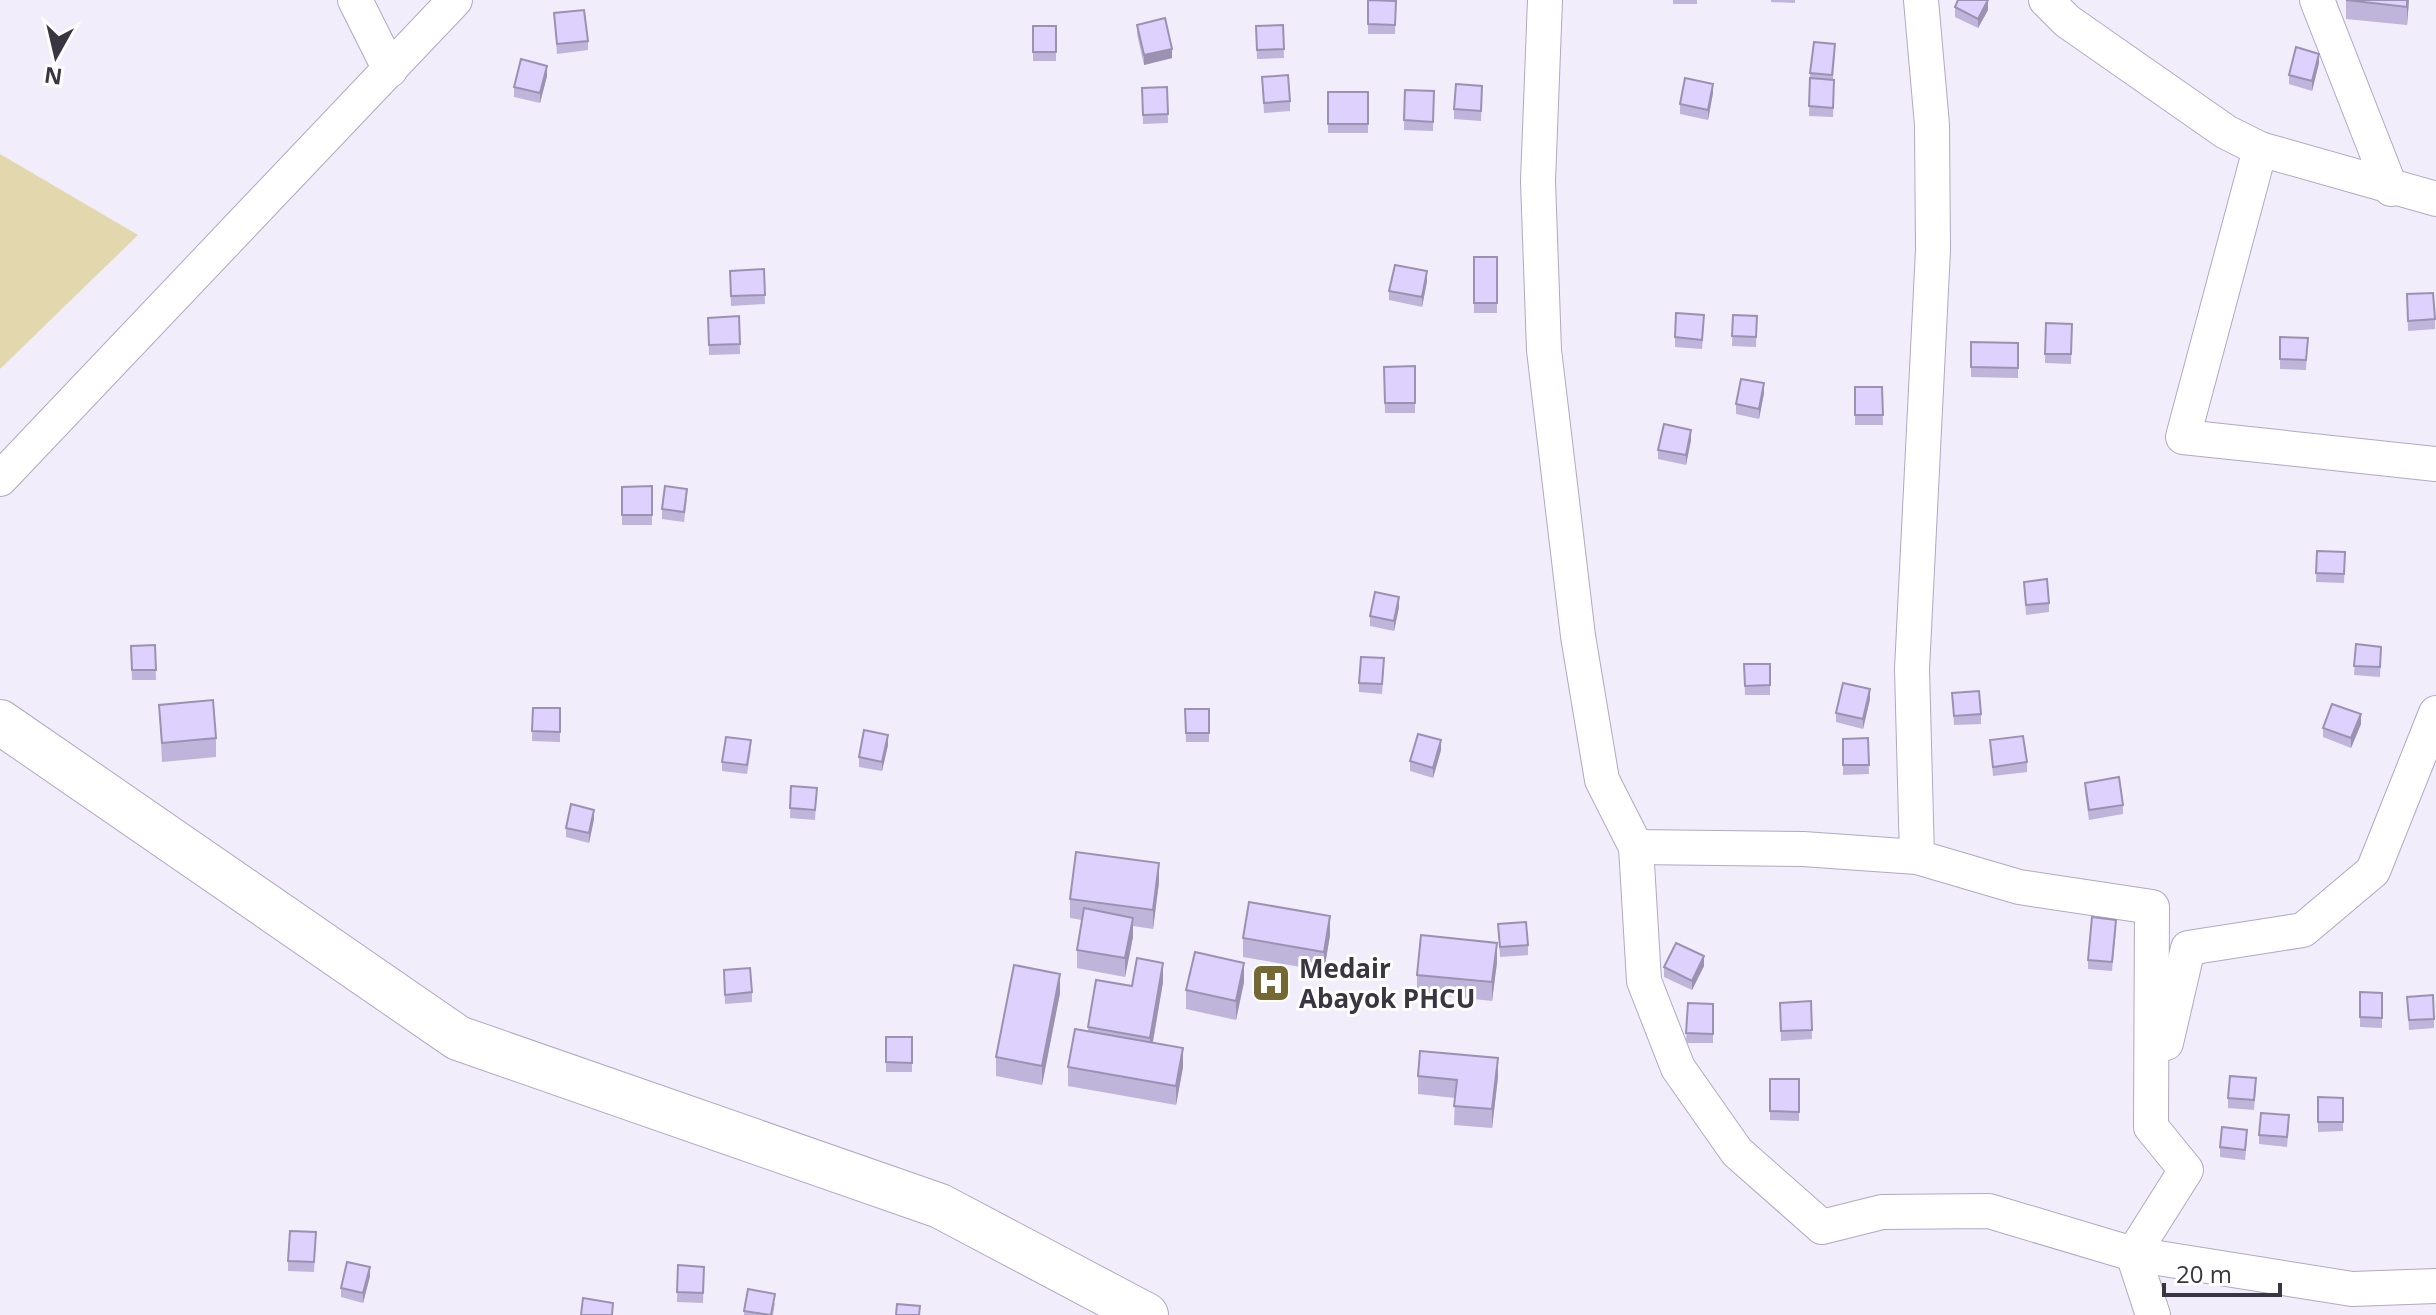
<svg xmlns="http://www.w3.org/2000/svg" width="2436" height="1315" viewBox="0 0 2436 1315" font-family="'Open Sans',sans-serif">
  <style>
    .green { fill: #e3d8ad }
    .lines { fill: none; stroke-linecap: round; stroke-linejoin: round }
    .minor-casing { stroke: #b1a8c6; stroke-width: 36 }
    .tertiary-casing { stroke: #b1a8c6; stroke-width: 46 }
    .minor { stroke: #fff; stroke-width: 34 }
    .tertiary { stroke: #fff; stroke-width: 44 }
    .wall { fill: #bfb4da }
    .shaded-wall { fill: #9b92b1 }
    .building { fill: #ded1fd; stroke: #9b92b1; stroke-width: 2 }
    .labels { text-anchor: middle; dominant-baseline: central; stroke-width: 6; stroke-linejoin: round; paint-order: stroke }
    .poi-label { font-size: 26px; font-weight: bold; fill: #393541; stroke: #fff; text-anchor: start }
  </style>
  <rect width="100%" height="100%" fill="#f1edfa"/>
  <path class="green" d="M0 154 138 235 0 369Z"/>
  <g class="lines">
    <g class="minor-casing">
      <g id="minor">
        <path d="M355 0 390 70"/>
        <path d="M1545 0 1538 181 1544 350 1578 636 1602 780 1636 847 1644 981 1678 1068 1737 1152 1822 1227 1882 1212 1989 1211 2133 1254 2352 1289 2436 1286"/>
        <path d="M2046 0 2067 21 2226 132 2260 149 2436 199"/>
        <path d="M2317 0 2391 189"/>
        <path d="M2260 149 2183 437 2436 464"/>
        <path d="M0 479 455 0"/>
        <path d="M1636 847 1803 849 1917 857 2019 887 2152 907 2151 1127 2186 1170 2133 1254 2153 1315"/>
        <path d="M1917 857 1912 669 1933 250 1932 125 1921 0"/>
        <path d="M2166 1043 2188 948 2303 930 2373 871 2436 713"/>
      </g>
    </g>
    <g class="tertiary-casing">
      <path id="tertiary" d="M0 722 458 1038 940 1206 1146 1315"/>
    </g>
    <use href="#minor" class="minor"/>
    <use href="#tertiary" class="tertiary"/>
  </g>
  <g class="wall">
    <path d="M1368 0 1396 1 1395 34H1368Z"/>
    <rect x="1673" y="0" width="24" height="4"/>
    <path d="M1771 0H1795V3L1771 2Z"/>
    <path d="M2346 0H2409L2407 25 2346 19Z"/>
    <path d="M1955 7 1988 10 1978 28 1955 17Z"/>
    <path d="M554 13 588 41V50L557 54Z"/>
    <path d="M1137 25 1172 58 1144 65 1137 34Z"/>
    <path d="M1283 25 1284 58 1257 59 1256 26Z"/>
    <rect x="1033" y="26" width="23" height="35"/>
    <path d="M1835 54 1833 80H1834L1833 117 1809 116 1810 73Z"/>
    <path d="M2319 63 2312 91 2289 84V75Z"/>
    <path d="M547 76 540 103 514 97V87Z"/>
    <path d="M1262 77 1290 101V111L1264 113Z"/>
    <path d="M1167 87 1168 123 1143 124 1142 88Z"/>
    <path d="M1405 90 1434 91 1433 131 1404 130Z"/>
    <rect x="1328" y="92" width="40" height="41"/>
    <path d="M1713 93 1708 120 1680 114V104Z"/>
    <path d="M1482 95 1481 121 1454 119V109Z"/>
    <rect x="1474" y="257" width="23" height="56"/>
    <path d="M764 269 765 304 731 306 730 271Z"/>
    <path d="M1427 281 1422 307 1389 300V291Z"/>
    <path d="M2407 294 2435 319V329L2408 331Z"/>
    <path d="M1733 315 1757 316 1756 347 1732 346Z"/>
    <path d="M739 316 740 354 709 355 708 318Z"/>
    <path d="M2046 323 2072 324 2071 364 2045 363Z"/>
    <path d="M1704 324 1702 349 1675 347V337Z"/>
    <path d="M2280 337 2308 338 2306 370 2280 369Z"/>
    <path d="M1971 342 2018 343V378L1971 377Z"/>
    <path d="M1415 366V413H1385L1384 367Z"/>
    <path d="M1855 387H1882L1883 425H1855Z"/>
    <path d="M1764 393 1759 419 1736 414V404Z"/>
    <path d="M1691 440 1686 465 1658 459V450Z"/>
    <path d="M652 486V525H622V487Z"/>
    <path d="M687 498 684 522 662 519V509Z"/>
    <path d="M2317 551 2345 552 2344 583 2316 582Z"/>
    <path d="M2024 582 2049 603V612L2026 615Z"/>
    <path d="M1399 607 1394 631 1370 626V616Z"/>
    <path d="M2356 644 2381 647 2380 677 2354 675Z"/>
    <path d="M155 645 156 680H132L131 646Z"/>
    <path d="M1744 664H1770V695H1745Z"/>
    <path d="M1384 668 1382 694 1359 692V683Z"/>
    <path d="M1952 693 1981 714V724L1954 725Z"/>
    <path d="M1870 699 1863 729 1836 722V713Z"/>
    <path d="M159 705 216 738V757L162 762Z"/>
    <path d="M533 708H560V742L532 741Z"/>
    <path d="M1185 709H1209V742H1186Z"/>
    <path d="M2361 724 2351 748 2323 737V728Z"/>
    <path d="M1868 738 1869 774 1843 775V739Z"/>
    <path d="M1990 740 2027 762V772L1993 776Z"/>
    <path d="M888 745 882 771 859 767V757Z"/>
    <path d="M751 749 747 774 722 771V762Z"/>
    <path d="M1441 750 1433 778 1410 771V761Z"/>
    <path d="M2085 783 2123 805V814L2089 820 2085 792Z"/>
    <path d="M791 786 817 788 815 820 790 818Z"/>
    <path d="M594 819 589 843 566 837V828Z"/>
    <path d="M1159 882 1153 929 1133 926V937L1125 977 1077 968V950L1082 920 1070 918V899Z"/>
    <path d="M1498 924 1528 945V955L1500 957Z"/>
    <path d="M2116 930 2112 971 2088 969V960Z"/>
    <path d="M1330 935 1324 971 1243 957V938Z"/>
    <path d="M1497 962 1492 1001 1417 993V975Z"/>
    <path d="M1704 966 1692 990 1664 977V967Z"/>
    <path d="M724 970 752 992V1002L725 1004Z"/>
    <path d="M1163 982 1153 1043 1183 1067 1176 1105 1068 1086V1067L1088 1032V1027L1132 986Z"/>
    <path d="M1244 982 1236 1020 1186 1009V990Z"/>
    <path d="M2360 992 2382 993V1028L2360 1027Z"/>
    <path d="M1060 993 1042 1085 996 1076V1057Z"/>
    <path d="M2407 997 2434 1019V1028L2409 1030Z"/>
    <path d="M1811 1001 1812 1039 1781 1041 1780 1003Z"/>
    <path d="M1688 1003 1713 1004V1043H1686Z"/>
    <rect x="886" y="1037" width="26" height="35"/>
    <path d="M1418 1076 1498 1077 1492 1128 1454 1125 1455 1098 1418 1094Z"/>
    <path d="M1770 1079H1799V1121L1770 1120Z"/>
    <path d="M2256 1087 2254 1110 2228 1108V1098Z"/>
    <path d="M2318 1097 2343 1098V1131L2318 1132Z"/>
    <path d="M2289 1125 2287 1147 2259 1144V1135Z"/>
    <path d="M2247 1139 2245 1160 2220 1157V1147Z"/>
    <path d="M316 1232 314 1272 288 1271V1261Z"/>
    <path d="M678 1265 704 1267 703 1303 677 1302Z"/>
    <path d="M370 1276 363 1303 341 1297V1288Z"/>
    <path d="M775 1303 773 1315H744V1311Z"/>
  </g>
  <g class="shaded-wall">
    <path d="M1988 0V10L1978 28V19Z"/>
    <path d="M2407 0H2409L2407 25Z"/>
    <path d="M1172 49V58L1144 65V55Z"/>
    <path d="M2319 54V63L2312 91V81Z"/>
    <path d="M547 66V76L540 103V93Z"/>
    <path d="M1713 84V93L1708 120V110Z"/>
    <path d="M1427 271V281L1422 307V297Z"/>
    <path d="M1764 383V393L1759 419V409Z"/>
    <path d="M1691 430V440L1686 465V455Z"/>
    <path d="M1399 597V607L1394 631V621Z"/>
    <path d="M1870 689V699L1863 729V719Z"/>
    <path d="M2361 714V724L2351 748V738Z"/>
    <path d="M888 735V745L882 771V762Z"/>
    <path d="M1441 740V750L1433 778V768Z"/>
    <path d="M594 810V819L589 843V833Z"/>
    <path d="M1159 863V882L1153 929V910Z"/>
    <path d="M1330 916V935L1324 971V952Z"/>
    <path d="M1133 918V937L1125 977V958Z"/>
    <path d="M1497 943V962L1492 1001V982Z"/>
    <path d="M1704 956V966L1692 990V981Z"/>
    <path d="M1163 963V982L1150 1057V1038Z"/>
    <path d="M1244 963V982L1236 1020V1001Z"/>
    <path d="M1060 974V993L1042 1085V1066Z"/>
    <path d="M1183 1048V1067L1176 1105V1086Z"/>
    <path d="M1498 1058V1077L1492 1128V1109Z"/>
    <path d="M370 1267V1276L363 1303V1293Z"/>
  </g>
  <g class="building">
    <path d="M1368 0 1396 1 1395 25 1368 24Z"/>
    <path d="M1958 0H1988L1978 19 1955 7Z"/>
    <path d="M2346 0H2407V7Z"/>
    <path d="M584 10 588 41 557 44 554 13Z"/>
    <path d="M1165 18 1172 49 1144 55 1137 25Z"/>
    <path d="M1283 25 1284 49 1257 50 1256 26Z"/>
    <rect x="1033" y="26" width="23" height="26"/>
    <path d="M1814 42 1835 44 1832 75 1810 73Z"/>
    <path d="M2296 47 2319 54 2312 81 2289 75Z"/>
    <path d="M521 59 547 66 540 93 514 87Z"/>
    <path d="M1288 75 1290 101 1264 103 1262 77Z"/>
    <path d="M1685 78 1713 84 1708 110 1680 104Z"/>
    <path d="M1810 78 1834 80 1833 108 1809 106Z"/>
    <path d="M1456 84 1482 86 1481 111 1454 109Z"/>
    <path d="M1167 87 1168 114 1143 115 1142 88Z"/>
    <path d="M1405 90 1434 91 1433 122 1404 120Z"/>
    <rect x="1328" y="92" width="40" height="32"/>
    <rect x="1474" y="257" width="23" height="46"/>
    <path d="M1395 265 1427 271 1422 297 1389 291Z"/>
    <path d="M764 269 765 295 731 296 730 271Z"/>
    <path d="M2433 293 2435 319 2408 321 2407 294Z"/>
    <path d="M1676 313 1704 315 1702 340 1675 337Z"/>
    <path d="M1733 315 1757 316 1756 337 1732 336Z"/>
    <path d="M739 316 740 344 709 345 708 318Z"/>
    <path d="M2046 323 2072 324 2071 354H2045Z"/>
    <path d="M2280 337 2308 338 2306 360 2280 359Z"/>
    <path d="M1971 342 2018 343V368L1971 367Z"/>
    <path d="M1415 366V403H1385L1384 367Z"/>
    <path d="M1741 379 1764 383 1759 409 1736 404Z"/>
    <path d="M1855 387H1882L1883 415H1855Z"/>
    <path d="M1664 424 1691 430 1686 455 1658 450Z"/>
    <path d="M652 486V515H622V487Z"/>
    <path d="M665 486 687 489 684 512 662 509Z"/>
    <path d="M2317 551 2345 552 2344 574 2316 573Z"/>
    <path d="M2047 579 2049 603 2026 605 2024 582Z"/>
    <path d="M1375 592 1399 597 1394 621 1370 616Z"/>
    <path d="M2356 644 2381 647 2380 667 2354 666Z"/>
    <path d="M155 645 156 670H132L131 646Z"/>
    <path d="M1361 657 1384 658 1382 684 1359 683Z"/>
    <path d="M1744 664H1770V685L1745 686Z"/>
    <path d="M1843 683 1870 689 1863 719 1836 713Z"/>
    <path d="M1979 691 1981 714 1954 716 1952 693Z"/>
    <path d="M213 700 216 738 162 743 159 705Z"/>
    <path d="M2332 704 2361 714 2351 738 2323 728Z"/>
    <path d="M533 708H560V732L532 731Z"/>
    <path d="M1185 709H1209V733H1186Z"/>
    <path d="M864 730 888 735 882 762 859 757Z"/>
    <path d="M1418 734 1441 740 1433 768 1410 761Z"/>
    <path d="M2023 736 2027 762 1993 767 1990 740Z"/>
    <path d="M726 737 751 740 747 765 722 762Z"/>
    <path d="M1868 738 1869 765H1843V739Z"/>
    <path d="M2119 777 2123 805 2089 810 2085 783Z"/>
    <path d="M791 786 817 788 815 810 790 808Z"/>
    <path d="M571 804 594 810 589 833 566 828Z"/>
    <path d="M1076 852 1159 863 1153 910 1070 899Z"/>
    <path d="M1249 902 1330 916 1324 952 1243 938Z"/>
    <path d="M1084 908 1133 918 1125 958 1077 950Z"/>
    <path d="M2092 917 2116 920 2112 962 2088 960Z"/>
    <path d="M1526 922 1528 945 1500 947 1498 924Z"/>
    <path d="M1421 935 1497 943 1492 982 1417 975Z"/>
    <path d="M1676 943 1704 956 1692 981 1664 967Z"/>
    <path d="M1195 952 1244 963 1236 1001 1186 990Z"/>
    <path d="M1137 958 1163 963 1150 1038 1088 1027 1096 980 1132 986Z"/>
    <path d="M1014 965 1060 974 1042 1066 996 1057Z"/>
    <path d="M750 968 752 992 725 995 724 970Z"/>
    <path d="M2360 992 2382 993V1018L2360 1017Z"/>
    <path d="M2433 995 2434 1019 2409 1020 2407 997Z"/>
    <path d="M1811 1001 1812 1030 1781 1031 1780 1003Z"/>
    <path d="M1688 1003 1713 1004V1034L1686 1033Z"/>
    <path d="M1075 1029 1183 1048 1176 1086 1068 1067Z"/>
    <path d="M886 1037H912V1063L886 1062Z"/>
    <path d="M1420 1051 1498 1058 1492 1109 1454 1106 1457 1080 1418 1076Z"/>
    <path d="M2230 1076 2256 1078 2254 1100 2228 1098Z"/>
    <path d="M1770 1079H1799V1112L1770 1111Z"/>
    <path d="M2318 1097 2343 1098V1122H2318Z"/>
    <path d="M2261 1113 2289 1115 2287 1137 2259 1135Z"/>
    <path d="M2222 1127 2247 1130 2245 1150 2220 1147Z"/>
    <path d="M290 1231 316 1232 314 1262 288 1261Z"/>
    <path d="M347 1262 370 1267 363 1293 341 1288Z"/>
    <path d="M678 1265 704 1267 703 1293 677 1292Z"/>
    <path d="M748 1289 775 1294 771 1315 744 1311Z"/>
    <path d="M583 1298 613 1303 612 1315H581Z"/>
    <path d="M897 1304 920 1306 919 1315H896Z"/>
  </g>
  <defs>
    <g id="hospital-square" transform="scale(2)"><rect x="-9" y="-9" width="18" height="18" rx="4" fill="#756835" stroke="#fff"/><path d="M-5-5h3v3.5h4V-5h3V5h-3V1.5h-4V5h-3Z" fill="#fff"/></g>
  </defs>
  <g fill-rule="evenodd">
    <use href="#hospital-square" x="1271" y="983"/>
  </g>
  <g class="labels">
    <g class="poi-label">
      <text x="1299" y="968">Medair<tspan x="1299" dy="30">Abayok PHCU</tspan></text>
    </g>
  </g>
  <g transform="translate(56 56) rotate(188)" stroke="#ffffff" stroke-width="6" paint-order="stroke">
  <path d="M0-6L14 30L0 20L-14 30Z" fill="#393541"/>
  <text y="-12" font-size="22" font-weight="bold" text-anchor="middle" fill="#393541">N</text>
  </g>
  <path d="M2164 1283v12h116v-12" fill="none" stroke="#393541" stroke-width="4"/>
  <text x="2176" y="1283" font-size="24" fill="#393541" stroke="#ffffff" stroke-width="6" paint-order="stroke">20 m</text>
</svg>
